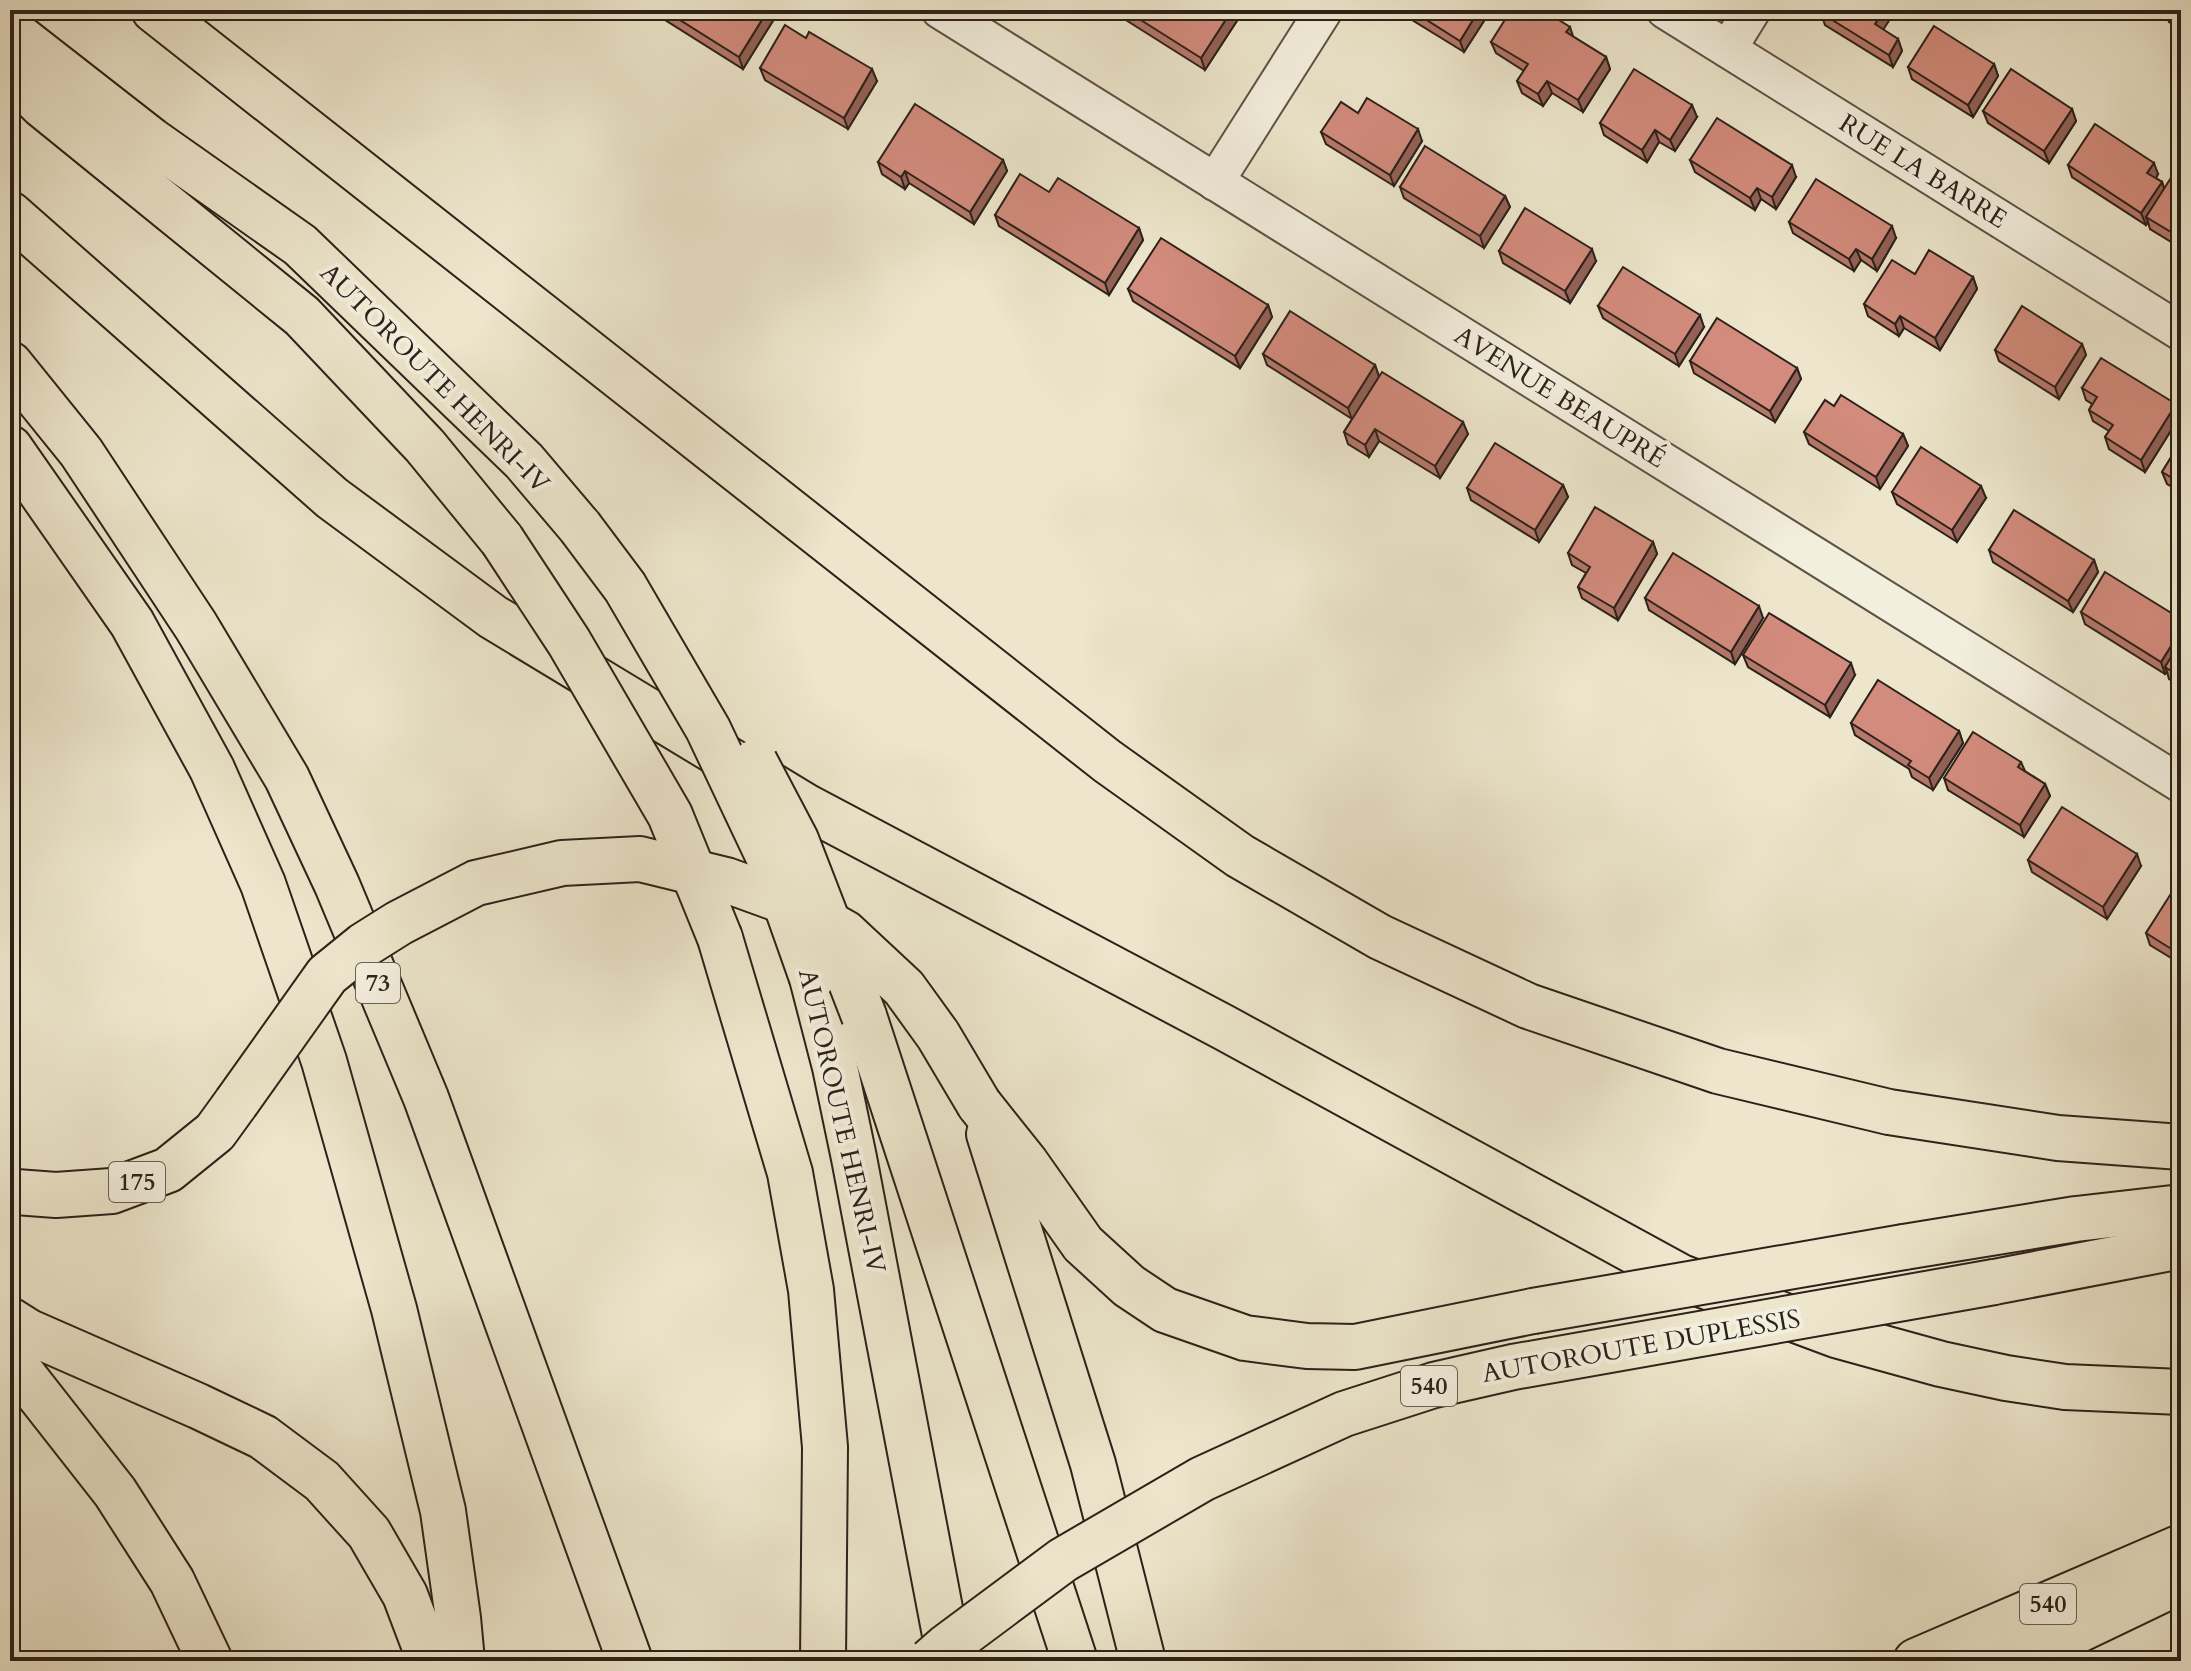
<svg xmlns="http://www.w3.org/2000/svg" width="2191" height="1671" viewBox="0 0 2191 1671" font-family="Cardo,serif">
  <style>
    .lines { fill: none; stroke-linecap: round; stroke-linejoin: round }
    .minor-casing { stroke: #5c5246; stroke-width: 40 }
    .highway-casing { stroke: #2c211a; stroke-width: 48 }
    .minor { stroke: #f3efde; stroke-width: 36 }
    .highway { stroke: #ede6cc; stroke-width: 44 }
    .highway-bridge-casing { stroke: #2c211a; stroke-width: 48; stroke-linecap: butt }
    .highway-bridge { stroke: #ede6cc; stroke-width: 44 }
    .wall { fill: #b5786b; stroke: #2c211a; stroke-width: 2 }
    .shaded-wall { fill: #936157; stroke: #2c211a; stroke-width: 2 }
    .building { fill: #d28b7c; stroke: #2c211a; stroke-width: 2 }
    .labels { text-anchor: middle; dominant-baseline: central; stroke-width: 8; stroke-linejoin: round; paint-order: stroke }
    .shield { fill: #f3efde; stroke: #685f55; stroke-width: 2 }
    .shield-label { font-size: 24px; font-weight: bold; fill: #2c211a }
    .street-label { font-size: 26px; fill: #2c211a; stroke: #f3efde }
  </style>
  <rect width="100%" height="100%" fill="#ede6cc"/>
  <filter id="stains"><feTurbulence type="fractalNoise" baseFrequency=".0025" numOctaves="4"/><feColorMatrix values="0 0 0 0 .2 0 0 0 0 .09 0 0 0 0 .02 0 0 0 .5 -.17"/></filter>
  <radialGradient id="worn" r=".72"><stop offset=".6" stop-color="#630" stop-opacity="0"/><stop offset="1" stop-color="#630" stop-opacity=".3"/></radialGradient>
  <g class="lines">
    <g class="minor-casing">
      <g id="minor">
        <path d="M940 10 2181 784"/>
        <path d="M1665 10 2181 332"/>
        <path d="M1728 49 1752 10"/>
        <path d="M1215 182 1324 10"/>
      </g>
    </g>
    <g class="highway-casing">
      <g id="highway">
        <path d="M154 10 1107 761 1240 856 1380 937 1528 1006 1718 1071 1889 1112 2058 1138 2181 1147"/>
        <path d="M10 30 151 140 300 245 524 461 580 527"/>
        <path d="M10 73 42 105 302 316 425 446 502 540"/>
        <path d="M10 214 332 498 493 617 807 807 1225 1028 1681 1277 1836 1335 1941 1364 2006 1378 2065 1387 2181 1392"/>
        <path d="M10 364 81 452 196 626 287 778 337 885 426 1098 630 1661"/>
        <path d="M10 448 132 623 212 769 263 884 324 1061 394 1309 443 1511 458 1618 462 1661"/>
        <path d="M720 938 790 1173 811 1290 825 1447 823 1661"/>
        <path d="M812 978 835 1067 854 1158 950 1661"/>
        <path d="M864 1016 1075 1661"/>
        <path d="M979 1104 1026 1163 1083 1244 1129 1286 1165 1310 1245 1338 1307 1346 1355 1347 1533 1311"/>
        <path d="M989 1134 1093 1464 1143 1661"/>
        <path d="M10 1190 16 1192 56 1195 112 1191 168 1170 215 1132 236 1103"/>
        <path d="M1904 1247 2076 1219 2181 1207"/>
        <path d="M1994 1282 2181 1246"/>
        <path d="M10 1320 29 1332 198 1406 263 1437 322 1481 369 1533 405 1595 430 1661"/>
        <path d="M10 1358 115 1492 172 1581 210 1661"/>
        <path d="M1916 1661 2181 1547"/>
        <path d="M2014 1661 2181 1581"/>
      </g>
    </g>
    <use href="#minor" class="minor"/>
    <use href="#highway" class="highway"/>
    <g class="highway-bridge-casing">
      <g id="highway-bridge">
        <path d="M580 527 625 587 708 729 771 862 812 978"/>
        <path d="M502 540 569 642 670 815 720 938"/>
        <path d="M755 762 796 840 864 1016"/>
        <path d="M236 1103 327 975 364 945 399 923 476 883 562 863 640 859 726 880 795 905 845 933 904 988 938 1035 979 1104"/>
        <path d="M1533 1311 1904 1247"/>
        <path d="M930 1661 946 1647 1063 1560 1202 1479 1344 1414 1434 1385 1513 1367 1994 1282"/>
      </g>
    </g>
    <use href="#highway-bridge" class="highway-bridge"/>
  </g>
  <g class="wall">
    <path d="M653 10H771L774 19 743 69 654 13Z"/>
    <path d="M1110 10H1244L1205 70Z"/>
    <path d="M1402 10H1491L1464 52 1404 15Z"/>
    <path d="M2165 10H2181V29L2169 22Z"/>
    <path d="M1821 13 1883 30 1898 39 1902 51 1893 67 1825 25Z"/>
    <path d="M1574 37 1606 57 1610 69 1583 112 1552 93 1543 106 1522 93 1517 81 1524 71 1496 53 1491 42Z"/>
    <path d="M806 38 877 81 848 129 765 80 760 68Z"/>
    <path d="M1994 64 1998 76 1973 117 1912 79 1908 67Z"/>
    <path d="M2072 109 2076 121 2049 163 1988 123 1983 111Z"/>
    <path d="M1358 113 1422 141 1394 186 1326 144 1321 132Z"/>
    <path d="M1697 117 1675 151 1659 142 1647 162 1604 135 1600 123Z"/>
    <path d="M1003 160 1007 171 974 224 909 183 905 189 882 174 878 162Z"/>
    <path d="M1690 160 1796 177 1776 209 1761 199 1755 210 1695 172Z"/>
    <path d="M2068 165 2158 174 2156 178 2162 182 2164 188 2181 177V248L2150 229 2148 222 2146 225 2072 177Z"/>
    <path d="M1400 187 1505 196 1510 207 1484 248 1404 198Z"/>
    <path d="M1049 192 1139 228 1143 240 1109 295 999 226 995 215Z"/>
    <path d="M1789 222 1896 238 1877 271 1861 260 1854 271 1793 233Z"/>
    <path d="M1499 251 1596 261 1570 303 1503 263Z"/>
    <path d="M1915 274 1973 277 1977 289 1940 350 1904 328 1899 336 1868 316 1864 304Z"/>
    <path d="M1128 289 1268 305 1272 317 1240 368 1133 301Z"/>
    <path d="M1598 306 1704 327 1679 366 1603 318Z"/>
    <path d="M2082 344 2086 355 2059 399 1999 361 1995 350Z"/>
    <path d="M1263 354 1375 365 1379 376 1468 434 1440 478 1379 441 1369 457 1348 444 1344 432 1352 419 1267 365Z"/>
    <path d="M1690 361 1797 368 1801 379 1775 422 1694 373Z"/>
    <path d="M2082 388 2180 416 2145 472 2109 449 2105 437 2109 431 2093 421 2089 410 2092 404 2086 400Z"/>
    <path d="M1834 406 1903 434 1908 446 1880 489 1809 444 1804 432Z"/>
    <path d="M2181 441V492L2167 484 2162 472Z"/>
    <path d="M1563 485 1568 497 1539 542 1471 500 1467 488Z"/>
    <path d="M1892 492 1986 498 1957 542 1897 504Z"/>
    <path d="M1653 542 1657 554 1618 620 1582 598 1578 587 1586 573 1572 565 1568 553Z"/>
    <path d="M1989 550 2094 560 2098 572 2073 612 1993 562Z"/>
    <path d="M1645 598 1763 618 1735 664 1649 610Z"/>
    <path d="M2081 612 2181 619V686L2169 679 2167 672 2165 674 2085 624Z"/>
    <path d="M1743 655 1855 675 1830 717 1748 667Z"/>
    <path d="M1851 723 1959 731 1963 743 1933 790 1912 777 1909 769 1855 735Z"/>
    <path d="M2021 762 2025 771 2045 784 2050 796 2024 837 1948 790 1944 778Z"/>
    <path d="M2028 860 2141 866 2107 919 2032 872Z"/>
    <path d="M2181 882V964L2150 945 2146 933Z"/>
  </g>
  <g class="shaded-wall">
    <path d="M768 10H771L774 19 743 69 739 57Z"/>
    <path d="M1232 10H1244L1205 70 1201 58Z"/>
    <path d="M1479 10H1491L1464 52 1460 41Z"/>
    <path d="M1884 10H1896L1879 36 1875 24Z"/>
    <path d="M1570 27 1574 39 1566 32Z"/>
    <path d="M1898 39 1902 51 1893 67 1889 55Z"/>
    <path d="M1606 57 1610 69 1583 112 1578 100Z"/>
    <path d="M1994 64 1998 76 1973 117 1968 105Z"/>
    <path d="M872 69 877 81 848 129 844 118Z"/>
    <path d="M1547 81 1552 93 1543 106 1538 94Z"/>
    <path d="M1692 105 1697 117 1675 151 1670 140Z"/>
    <path d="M2072 109 2076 121 2049 163 2044 151Z"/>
    <path d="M1418 129 1422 141 1394 186 1390 175Z"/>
    <path d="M1655 130 1659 142 1647 162 1642 150Z"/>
    <path d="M1003 160 1007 171 974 224 970 212Z"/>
    <path d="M2154 163 2158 174 2152 185 2147 173Z"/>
    <path d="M1792 165 1796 177 1776 209 1772 197Z"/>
    <path d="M905 171 909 183 905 189 901 177Z"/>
    <path d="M2162 182 2166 194 2146 217 2148 222 2146 225 2141 213Z"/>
    <path d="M1757 188 1761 199 1755 210 1750 198Z"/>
    <path d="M1505 196 1510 207 1484 248 1480 236Z"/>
    <path d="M1892 226 1896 238 1877 271 1872 259Z"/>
    <path d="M1139 228 1143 240 1109 295 1105 283Z"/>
    <path d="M1592 249 1596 261 1570 303 1565 291Z"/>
    <path d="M1856 249 1861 260 1854 271 1849 259Z"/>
    <path d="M1973 277 1977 289 1940 350 1935 338Z"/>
    <path d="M1268 305 1272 317 1240 368 1235 356Z"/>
    <path d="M1700 315 1704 327 1679 366 1675 354Z"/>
    <path d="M1900 316 1904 328 1899 336 1895 324Z"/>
    <path d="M2082 344 2086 355 2059 399 2055 387Z"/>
    <path d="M1375 365 1379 377 1352 420 1348 408Z"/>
    <path d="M1797 368 1801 379 1775 422 1770 411Z"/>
    <path d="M2176 404 2180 416 2145 472 2141 460Z"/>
    <path d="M1463 422 1468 434 1440 478 1435 466Z"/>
    <path d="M1375 429 1379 441 1369 457 1365 445Z"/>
    <path d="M1903 434 1908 446 1880 489 1876 477Z"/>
    <path d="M1563 485 1568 497 1539 542 1535 530Z"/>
    <path d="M1981 486 1986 498 1957 542 1952 530Z"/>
    <path d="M1653 542 1657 554 1618 620 1614 608Z"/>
    <path d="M2094 560 2098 572 2073 612 2068 601Z"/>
    <path d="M1759 606 1763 618 1735 664 1731 652Z"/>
    <path d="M2181 630V649L2165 667 2167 672 2165 674 2161 662Z"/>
    <path d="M1851 663 1855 675 1830 717 1825 705Z"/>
    <path d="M1959 731 1963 743 1933 790 1929 778Z"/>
    <path d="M2045 784 2050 796 2024 837 2020 825Z"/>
    <path d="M2137 854 2141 866 2107 919 2103 907Z"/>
  </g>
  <g class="building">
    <path d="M664 10H768L739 57Z"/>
    <path d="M1125 10H1232L1201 58Z"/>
    <path d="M1411 10H1479L1460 41Z"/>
    <path d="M1511 10H1543L1570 27 1566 32 1606 57 1578 100 1547 81 1538 94 1517 81 1528 64 1491 42Z"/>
    <path d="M1823 10H1884L1875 24 1898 39 1889 55 1821 13Z"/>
    <path d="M2165 10H2181V20Z"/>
    <path d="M785 25 806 38 809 32 872 69 844 118 760 68Z"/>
    <path d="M1934 26 1994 64 1968 105 1908 67Z"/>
    <path d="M1634 69 1692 105 1670 140 1655 130 1642 150 1600 123Z"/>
    <path d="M2011 69 2072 109 2044 151 1983 111Z"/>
    <path d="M1367 98 1418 129 1390 175 1321 132 1341 102 1358 113Z"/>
    <path d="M915 104 1003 160 970 212 905 171 901 177 878 162Z"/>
    <path d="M1717 118 1792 165 1772 197 1757 188 1750 198 1690 160Z"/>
    <path d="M2095 124 2154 163 2147 173 2162 182 2141 213 2068 165Z"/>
    <path d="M1425 146 1505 196 1480 236 1400 187Z"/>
    <path d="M2174 173 2181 177V238L2146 217Z"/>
    <path d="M1020 174 1049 192 1058 178 1139 228 1105 283 995 215Z"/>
    <path d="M1816 179 1892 226 1872 259 1856 249 1849 259 1789 222Z"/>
    <path d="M1525 208 1592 249 1565 291 1499 251Z"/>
    <path d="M1161 238 1268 305 1235 356 1128 289Z"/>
    <path d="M1929 250 1973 277 1935 338 1900 316 1895 324 1864 304 1892 260 1915 274Z"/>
    <path d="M1623 267 1700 315 1675 354 1598 306Z"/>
    <path d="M2022 306 2082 344 2055 387 1995 350Z"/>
    <path d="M1290 311 1375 365 1348 408 1263 354Z"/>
    <path d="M1717 318 1797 368 1770 411 1690 361Z"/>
    <path d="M2101 358 2176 404 2141 460 2105 437 2113 425 2089 410 2097 397 2082 388Z"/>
    <path d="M1382 372 1463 422 1435 466 1375 429 1365 445 1344 432Z"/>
    <path d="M1841 395 1903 434 1876 477 1804 432 1825 400 1834 406Z"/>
    <path d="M2181 441V483L2162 472Z"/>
    <path d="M1495 443 1563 485 1535 530 1467 488Z"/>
    <path d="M1921 447 1981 486 1952 530 1892 492Z"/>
    <path d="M1595 507 1653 542 1614 608 1578 587 1590 567 1568 553Z"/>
    <path d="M2014 510 2094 560 2068 601 1989 550Z"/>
    <path d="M1673 553 1759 606 1731 652 1645 598Z"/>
    <path d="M2105 572 2181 619V630L2161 662 2081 612Z"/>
    <path d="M1769 613 1851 663 1825 705 1743 655Z"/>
    <path d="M2181 641V677L2165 667Z"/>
    <path d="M1878 680 1959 731 1929 778 1908 765 1911 761 1851 723Z"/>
    <path d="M1973 732 2021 762 2018 767 2045 784 2020 825 1944 778Z"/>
    <path d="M2062 807 2137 854 2103 907 2028 860Z"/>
    <path d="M2179 881 2181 882V955L2146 933Z"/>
  </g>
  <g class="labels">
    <g class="shield">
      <rect x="356" y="963" width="44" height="40" rx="6"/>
      <rect x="109" y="1162" width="56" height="40" rx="6"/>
      <rect x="1401" y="1366" width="56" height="40" rx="6"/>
      <rect x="2020" y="1584" width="56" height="40" rx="6"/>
    </g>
    <g class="shield-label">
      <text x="378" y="983">73</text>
      <text x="137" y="1182">175</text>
      <text x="1429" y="1386">540</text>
      <text x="2048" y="1604">540</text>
    </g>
    <g class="street-label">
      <text transform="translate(1923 171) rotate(32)">RUE LA BARRE</text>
      <text transform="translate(435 378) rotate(45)">AUTOROUTE HENRI-IV</text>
      <text transform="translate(1560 397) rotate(32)">AVENUE BEAUPRÉ</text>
      <text transform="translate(842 1121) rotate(77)">AUTOROUTE HENRI-IV</text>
      <text transform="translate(1641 1346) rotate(-10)">AUTOROUTE DUPLESSIS</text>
    </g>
  </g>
  <rect width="2191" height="1671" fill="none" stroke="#ede6cc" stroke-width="40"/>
  <rect x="12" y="12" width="2167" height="1647" fill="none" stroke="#2c211a" stroke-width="4"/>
  <rect x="20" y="20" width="2151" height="1631" fill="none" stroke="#2c211a" stroke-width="2"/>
  <rect width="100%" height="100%" filter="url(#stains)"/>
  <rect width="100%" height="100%" fill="url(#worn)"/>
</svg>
